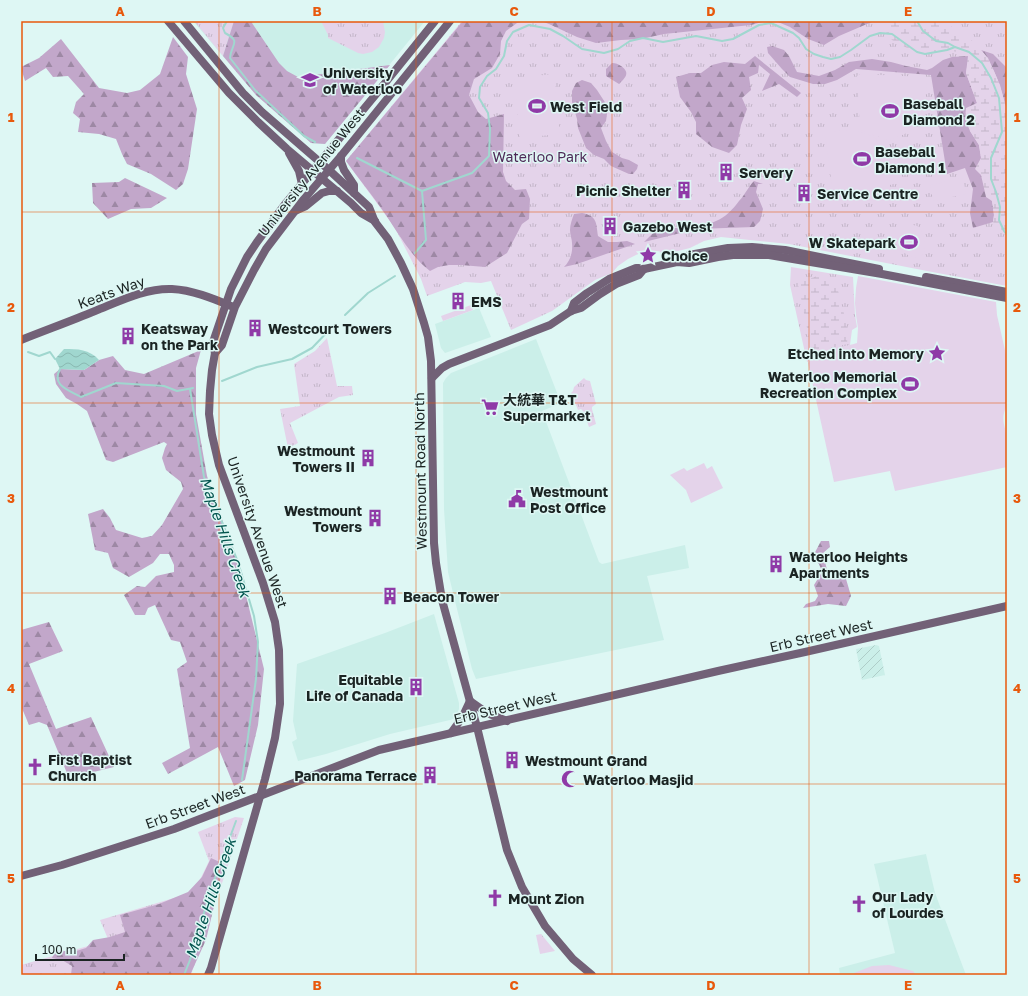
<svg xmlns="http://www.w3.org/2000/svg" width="1028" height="996" viewBox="0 0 1028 996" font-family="'Golos Text','Noto Sans SC',sans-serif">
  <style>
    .built { fill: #cbefe9 }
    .industrial { fill: url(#industrial-furrows) }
    .grass { fill: url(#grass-tufts) }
    .forest { fill: url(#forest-firs) }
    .wetland { fill: url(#wetland-marsh) }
    .garden { fill: #e4d3ea }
    .water { fill: url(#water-waves) }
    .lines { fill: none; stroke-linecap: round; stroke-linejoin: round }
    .stream { stroke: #a0d7cf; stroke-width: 2 }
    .secondary { stroke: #726177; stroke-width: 8 }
    .grid { fill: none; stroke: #e8590c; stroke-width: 1; stroke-opacity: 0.55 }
    .labels { text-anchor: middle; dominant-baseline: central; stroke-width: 3; stroke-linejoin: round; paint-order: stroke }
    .poi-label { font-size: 14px; font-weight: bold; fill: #1b2423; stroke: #def7f4; text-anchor: start }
    .park-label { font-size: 14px; fill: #4e2a58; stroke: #def7f4 }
    .street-label { font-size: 14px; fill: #1b2423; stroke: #def7f4 }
    .water-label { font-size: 15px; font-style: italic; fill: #02544e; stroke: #def7f4 }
    .neatline { fill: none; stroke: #e8590c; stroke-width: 1.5 }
    .grid-label { font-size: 13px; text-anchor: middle; font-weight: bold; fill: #e8590c }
  </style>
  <defs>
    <pattern id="industrial-furrows" width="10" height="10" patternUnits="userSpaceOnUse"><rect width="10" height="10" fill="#cbefe9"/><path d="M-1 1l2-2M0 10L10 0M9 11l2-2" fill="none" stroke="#aecdc8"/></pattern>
    <pattern id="grass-tufts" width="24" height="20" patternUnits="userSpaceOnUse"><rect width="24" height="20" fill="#e4d3ea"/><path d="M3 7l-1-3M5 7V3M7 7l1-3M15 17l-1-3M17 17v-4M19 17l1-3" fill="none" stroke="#c3b5c8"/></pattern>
    <pattern id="forest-firs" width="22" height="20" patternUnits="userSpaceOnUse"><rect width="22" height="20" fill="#c2a7ca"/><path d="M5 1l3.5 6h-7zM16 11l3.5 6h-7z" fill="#9d88a4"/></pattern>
    <pattern id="wetland-marsh" width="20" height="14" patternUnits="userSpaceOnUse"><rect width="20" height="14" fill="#e4d3ea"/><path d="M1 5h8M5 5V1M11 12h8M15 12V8" fill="none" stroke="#c3b5c8"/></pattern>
    <pattern id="water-waves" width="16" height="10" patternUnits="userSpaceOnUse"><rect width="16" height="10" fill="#a0d7cf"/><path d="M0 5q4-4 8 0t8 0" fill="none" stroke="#89b8b1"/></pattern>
  </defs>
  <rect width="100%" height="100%" fill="#def7f4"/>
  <g class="built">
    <path d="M193 21H425L325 144 311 143 256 95Z"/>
    <path d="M479 308 491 337 445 353 441 348 435 324Z"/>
    <path d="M536 339 561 403 542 411 599 562 602 564 685 545 689 568 647 576 664 640 476 679 472 669 454 597 448 572 444 509 443 383 446 378 451 373Z"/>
    <path d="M434 614 459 703V709L455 718 450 720 390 734 326 754 298 761 292 742 297 739 293 721 297 664 385 633Z"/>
    <path d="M926 854 935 893 966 975H840L839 968 895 953 874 864Z"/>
  </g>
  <path class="industrial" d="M876 645 879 646 885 675 862 680 856 649Z"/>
  <g class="grass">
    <path d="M194 21H234L223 56Z"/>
    <path d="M321 21H383L385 32 384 38 379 47 372 52 363 54 358 53 328 38V35Z"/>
    <path d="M462 21H1007V286L927 271 789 244 721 237 704 241 690 248 678 251 664 253 652 251 642 252 628 259 618 266 612 273 595 280 552 311 511 330 491 281 481 283 465 282 427 296 421 279 395 228 346 161Z"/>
    <path d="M791 267 853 277 855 315 857 327 852 330 850 345 807 362 790 285Z"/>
    <path d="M327 338 337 386H352L353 395 339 397 290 423 298 443 288 448 280 409 300 406 294 364 315 351Z"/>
    <path d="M584 378 586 380 590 381 596 404 592 407V409L596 424 589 427 584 412 581 409 578 410 571 393 573 391 574 387Z"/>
    <path d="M235 817 244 818 191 975H21V965L88 946 108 939 100 920 194 892 209 861 198 832Z"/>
    <path d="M541 934 555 951 540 954 536 935Z"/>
  </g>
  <g class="forest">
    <path d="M234 21H253L252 23 279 63 287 71 298 77 390 65 325 144 311 143 256 95 223 56Z"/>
    <path d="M463 21H525L517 23 506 31 501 41 500 54 492 68 474 79 469 95 478 112 486 119 504 114 503 172 506 181 515 190 526 189 530 199 529 219 522 224 507 253 485 267 461 265H449L438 267 430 271C410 256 396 229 381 208 370 192 357 177 346 161Z"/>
    <path d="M541 21H766L751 25 664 34 641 39 621 40 596 43 577 37 549 24Z"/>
    <path d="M769 21H874L839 36 824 45 808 39 790 27 778 22Z"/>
    <path d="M173 37 188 57 186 74 197 109 188 169 183 184 176 190 151 174 127 164 122 154 116 139 99 134 78 132 80 119 73 113 76 102 84 94 68 76 53 77 46 68 25 81 21 68V67L39 58 61 39 99 88 127 93 140 90 160 74Z"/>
    <path d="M772 46 784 50 789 56 797 72 819 76 835 70 849 62 872 59 891 62 906 66 927 70 932 68 943 60 952 57 969 56 966 73 977 103 970 131 979 145 981 158V174L992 201 994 215 993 222 973 228 970 213 973 189 965 168 947 174 931 75 856 69 837 80 825 84H813L790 77 782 69 768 53 767 47Z"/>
    <path d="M981 50 993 54 1007 68V111C1001 89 996 68 981 50Z"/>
    <path d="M755 56 801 93 797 97 779 84 762 91 770 74 759 65 758 73 749 77 751 90 742 98 747 109 741 125 737 145 729 153 712 147 696 134V122L691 112 680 97 676 77 690 73H701L712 65 724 62 745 64Z"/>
    <path d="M612 63C616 63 618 64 621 66 631 73 625 78 619 84L606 76V69Z"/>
    <path d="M582 80 591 83 597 90 608 107 606 121 601 128 606 141 612 152 622 158 629 160 638 165 637 169 633 174H629L611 166 604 159 594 155 586 148 578 128 577 119 572 102V91L576 83Z"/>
    <path d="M125 178 167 198 151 208 131 209 108 219 93 203 92 183 119 182Z"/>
    <path d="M754 181 763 184H758L756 192 763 209 760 221 754 227 697 229 644 242 658 228C677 228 699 229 716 221 725 218 734 208 739 201 745 195 748 187 754 181Z"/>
    <path d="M582 213C597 216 596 222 598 236L608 242H617L627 241 635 244 577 264 564 267C570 261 573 253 572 243 572 239 570 235 570 230 570 225 572 219 574 214Z"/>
    <path d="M201 350 196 368V414L207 476 240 571 264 669 258 725 245 780 234 786 218 747 168 774 162 763 190 748 177 669 187 662 180 642 171 640 155 605 148 608 145 615H135L124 595 137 586 145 587 156 576 174 572V565L169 554H160L153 563 129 577 113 568 108 553 95 550 88 514 103 509 110 518 116 530 142 538 152 536 162 525 183 489 181 482 166 470 162 458 165 448 167 444 164 442 113 462 106 460 87 411 77 404 66 398 56 384 54 374 60 369 84 370 99 360 113 356 125 370 144 374Z"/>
    <path d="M821 541H829L830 547 823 553 827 570 833 575 844 572 851 596 846 606 828 604 803 608 806 604 815 601 818 596 814 585 822 572 819 564 812 558Z"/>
    <path d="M49 622 63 651 29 664 56 729 91 717 114 767 69 778 47 725 39 722 29 725 21 706V630Z"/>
    <path d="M211 858 224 864 206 940 190 975H71L72 966 62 960 52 958 56 950 73 952 86 948 93 940 110 937 125 932 120 915 159 904 188 892 202 877Z"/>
  </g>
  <g class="wetland">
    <path d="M886 21H948L953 29 974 42 988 58 1000 85 1007 111V231L999 233 993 222 994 215 992 201 986 197 981 175 975 169 981 158 979 145 970 131 965 119 966 108 977 103 966 73 968 56 957 52 947 50 938 52H929L919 48H907L892 40 886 32Z"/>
    <path d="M817 276 836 283 848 329 847 344 812 353 798 283Z"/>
  </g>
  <g class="garden">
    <path d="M554 74 560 134 520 138 514 78Z"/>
    <path d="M860 74 926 77C928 94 923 108 918 124 910 133 899 137 887 140L860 130 857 76Z"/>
    <path d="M845 130C852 130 859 131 866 134 890 143 895 159 901 182L840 198 833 194 825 133Z"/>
    <path d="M963 178 966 194 933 201 930 185Z"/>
    <path d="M906 224C910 224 917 225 920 228 923 231 925 243 925 246 926 270 890 251 895 234 896 228 900 226 906 224Z"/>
    <path d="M858 276 996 302 997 315 1007 359V406C1000 418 1005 425 1007 438 1008 447 1007 457 1007 467L895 491 890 471 834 482 808 363C820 348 840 348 857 343L858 328 856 315 855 303 856 288Z"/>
    <path d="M471 305 473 310 443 321 441 316Z"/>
    <path d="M704 463 707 469 712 466 723 488 691 503 686 490 670 475 684 468 687 471Z"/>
    <path d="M889 965 913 971 916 975H854V973L872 966Z"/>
  </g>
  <path class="water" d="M64 349C78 349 89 349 99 360L84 370 60 369 55 359Z"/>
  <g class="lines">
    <g class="stream">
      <path d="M227 21 223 28 225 33C242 42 231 44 230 58L255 90 304 136 315 142"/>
      <path d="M917 21 923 31 936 41 948 43 955 47"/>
      <path d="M357 158 422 191 472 173 489 156 490 129 488 113 479 98 480 87 487 76 496 69 504 56 507 41 513 32 529 25 550 29 563 36 582 49 604 53 618 49 630 41 643 38 663 42 696 36 722 41 733 39 759 25 771 23 793 33 799 38 806 49 814 54 823 57 831 59 840 57 851 50 870 36 880 33 892 34 917 52 925 54 947 50 955 47 969 52 982 63 991 78 999 98 1002 132 991 158V179L996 192 1000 207 999 220 1004 231 1007 235"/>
      <path d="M415 253 426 240 422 191"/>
      <path d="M345 315 368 293 395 276"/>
      <path d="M28 352 39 356 50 352 55 359"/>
      <path d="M60 369C51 386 69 390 81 397L116 383 164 386 177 391 193 388"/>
      <path d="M222 381 257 367 292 359 312 348 334 325"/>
      <path d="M190 389 204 477 238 562 254 616 258 642 256 679 242 780"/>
      <path d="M184 975 190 960 212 886 236 821"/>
    </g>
    <g class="secondary">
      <path d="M168 21 229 93 258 122 287 149 351 203 361 213 375 221"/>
      <path d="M184 21 243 93 262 112 329 170 369 207 375 222 388 239 401 263 413 289 424 323 428 337 431 361 434 543 436 563 442 600 477 727 507 850 522 887 545 926 573 959 592 975"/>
      <path d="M289 153 299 171 302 184"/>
      <path d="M341 156V162L344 170 354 185V193"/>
      <path d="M297 210 306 206 322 193 329 191H337"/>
      <path d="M677 261 689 255 728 248 752 247 785 250 879 269"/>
      <path d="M926 277 1007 292"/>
      <path d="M571 311 574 303 587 293 609 279 636 268H638L644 269"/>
      <path d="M21 340C46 330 71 321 95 311 120 301 145 288 172 289 192 290 212 298 231 306"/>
      <path d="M215 353 222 345 235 307 254 270 266 249 304 199 341 156 450 21"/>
      <path d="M432 378 442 368 449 364 550 325 571 311 581 308 600 294 616 284 639 275 644 269 677 262 689 263 718 257 733 255H769L882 274 1007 298"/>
      <path d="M470 701 487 713 507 721"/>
      <path d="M451 733 462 718 470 701"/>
      <path d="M21 876 62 865 174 829 379 750 718 671 805 652 1007 606"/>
      <path d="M208 975 211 968 265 779 275 738 280 704 279 650 275 622 263 583 219 465 212 435 209 414 210 391 212 370 215 353 213 342 231 289 247 257 257 242 286 203 377 93 435 21"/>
    </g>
  </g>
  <path class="grid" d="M219 21V975M416 21V975M612 21V975M809 21V975M21 212H1007M21 403H1007M21 593H1007M21 784H1007"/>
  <defs>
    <g id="university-bare" transform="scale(1.38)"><path d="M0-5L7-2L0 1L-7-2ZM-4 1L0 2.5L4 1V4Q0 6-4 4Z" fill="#8f3aa7" stroke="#def7f4" stroke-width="2.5" paint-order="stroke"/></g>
    <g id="stadium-bare" transform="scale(1.38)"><path d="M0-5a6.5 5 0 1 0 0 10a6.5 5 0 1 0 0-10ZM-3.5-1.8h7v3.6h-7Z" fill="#8f3aa7" stroke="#def7f4" stroke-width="2.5" paint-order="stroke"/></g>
    <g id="building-bare" transform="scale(1.38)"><path d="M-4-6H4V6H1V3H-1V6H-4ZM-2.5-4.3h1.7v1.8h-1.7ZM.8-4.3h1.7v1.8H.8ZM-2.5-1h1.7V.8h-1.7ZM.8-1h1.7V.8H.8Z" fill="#8f3aa7" stroke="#def7f4" stroke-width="2.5" paint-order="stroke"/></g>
    <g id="sight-bare" transform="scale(1.38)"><path d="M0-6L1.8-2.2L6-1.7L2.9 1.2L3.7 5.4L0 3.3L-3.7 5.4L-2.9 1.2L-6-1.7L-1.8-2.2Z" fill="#8f3aa7" stroke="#def7f4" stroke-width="2.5" paint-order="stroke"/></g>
    <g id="supermarket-bare" transform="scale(1.38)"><path d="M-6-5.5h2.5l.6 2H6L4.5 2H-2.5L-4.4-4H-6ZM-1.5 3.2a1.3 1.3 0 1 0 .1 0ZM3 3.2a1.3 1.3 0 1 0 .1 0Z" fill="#8f3aa7" stroke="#def7f4" stroke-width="2.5" paint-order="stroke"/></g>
    <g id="civic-bare" transform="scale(1.38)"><path d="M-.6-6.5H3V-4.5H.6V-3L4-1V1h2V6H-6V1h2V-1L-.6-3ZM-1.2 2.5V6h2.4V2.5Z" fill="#8f3aa7" stroke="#def7f4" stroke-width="2.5" paint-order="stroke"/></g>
    <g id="church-bare" transform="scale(1.38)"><path d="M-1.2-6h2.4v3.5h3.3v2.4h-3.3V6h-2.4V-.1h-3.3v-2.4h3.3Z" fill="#8f3aa7" stroke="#def7f4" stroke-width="2.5" paint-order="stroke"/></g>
    <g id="mosque-bare" transform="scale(1.38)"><path d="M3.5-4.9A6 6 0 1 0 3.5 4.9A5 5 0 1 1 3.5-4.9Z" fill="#8f3aa7" stroke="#def7f4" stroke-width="2.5" paint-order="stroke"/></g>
  </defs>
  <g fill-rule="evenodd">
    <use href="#university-bare" x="310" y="80"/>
    <use href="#stadium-bare" x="537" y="106"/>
    <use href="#stadium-bare" x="890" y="111"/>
    <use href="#stadium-bare" x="862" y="159"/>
    <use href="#building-bare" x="726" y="172"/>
    <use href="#building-bare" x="684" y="190"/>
    <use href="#building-bare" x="804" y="193"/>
    <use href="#building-bare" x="610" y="226"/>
    <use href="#stadium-bare" x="909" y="242"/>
    <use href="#sight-bare" x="648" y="255"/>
    <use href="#building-bare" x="458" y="301"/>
    <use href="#building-bare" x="255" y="328"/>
    <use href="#building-bare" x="128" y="336"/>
    <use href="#sight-bare" x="937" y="353"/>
    <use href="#stadium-bare" x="910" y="384"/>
    <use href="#supermarket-bare" x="490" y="407"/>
    <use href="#building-bare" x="368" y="458"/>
    <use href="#civic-bare" x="517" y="499"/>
    <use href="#building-bare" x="375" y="518"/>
    <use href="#building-bare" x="776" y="564"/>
    <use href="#building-bare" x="390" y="596"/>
    <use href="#building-bare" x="416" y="687"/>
    <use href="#building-bare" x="512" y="760"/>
    <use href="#church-bare" x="35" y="767"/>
    <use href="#building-bare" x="430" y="775"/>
    <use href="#mosque-bare" x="570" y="779"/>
    <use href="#church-bare" x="495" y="898"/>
    <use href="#church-bare" x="859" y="904"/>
  </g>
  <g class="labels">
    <g class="poi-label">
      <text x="323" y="72">University<tspan x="323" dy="16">of Waterloo</tspan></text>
      <text x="903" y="103">Baseball<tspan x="903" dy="16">Diamond 2</tspan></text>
      <text x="550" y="106">West Field</text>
      <text x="875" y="151">Baseball<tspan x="875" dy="16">Diamond 1</tspan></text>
      <text x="739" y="172">Servery</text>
      <text x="671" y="190" text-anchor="end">Picnic Shelter</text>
      <text x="817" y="193">Service Centre</text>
      <text x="623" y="226">Gazebo West</text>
      <text x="896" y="242" text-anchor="end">W Skatepark</text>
      <text x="661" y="255">Choice</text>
      <text x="471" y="301">EMS</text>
      <text x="141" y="328">Keatsway<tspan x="141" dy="16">on the Park</tspan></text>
      <text x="268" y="328">Westcourt Towers</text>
      <text x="924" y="353" text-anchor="end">Etched into Memory</text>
      <text x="897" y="376" text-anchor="end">Waterloo Memorial<tspan x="897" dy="16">Recreation Complex</tspan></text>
      <text x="503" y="399">大統華 T&amp;T<tspan x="503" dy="16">Supermarket</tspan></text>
      <text x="355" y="450" text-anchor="end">Westmount<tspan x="355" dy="16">Towers II</tspan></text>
      <text x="530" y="491">Westmount<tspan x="530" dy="16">Post Office</tspan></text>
      <text x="362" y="510" text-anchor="end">Westmount<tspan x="362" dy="16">Towers</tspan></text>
      <text x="789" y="556">Waterloo Heights<tspan x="789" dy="16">Apartments</tspan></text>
      <text x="403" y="596">Beacon Tower</text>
      <text x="403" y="679" text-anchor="end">Equitable<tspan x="403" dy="16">Life of Canada</tspan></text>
      <text x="48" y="759">First Baptist<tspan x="48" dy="16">Church</tspan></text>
      <text x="525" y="760">Westmount Grand</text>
      <text x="417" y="775" text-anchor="end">Panorama Terrace</text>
      <text x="583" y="779">Waterloo Masjid</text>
      <text x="872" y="896">Our Lady<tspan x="872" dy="16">of Lourdes</tspan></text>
      <text x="508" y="898">Mount Zion</text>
    </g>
    <g class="park-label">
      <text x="540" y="156">Waterloo Park</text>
    </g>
    <g class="street-label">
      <text transform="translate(311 172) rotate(-51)">University Avenue West</text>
      <text transform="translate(111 292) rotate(-20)">Keats Way</text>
      <text transform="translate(420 471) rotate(-91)">Westmount Road North</text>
      <text transform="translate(258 532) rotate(71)">University Avenue West</text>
      <text transform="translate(821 635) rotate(-13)">Erb Street West</text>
      <text transform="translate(505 707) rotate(-13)">Erb Street West</text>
      <text transform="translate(195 806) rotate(-20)">Erb Street West</text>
    </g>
    <g class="water-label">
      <text transform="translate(226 537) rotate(71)">Maple Hills Creek</text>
      <text transform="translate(210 898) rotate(-71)">Maple Hills Creek</text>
    </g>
  </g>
  <rect width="1028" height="996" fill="none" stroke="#def7f4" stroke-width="44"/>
  <path d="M36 954v6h88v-6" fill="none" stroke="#1b2423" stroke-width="2"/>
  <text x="42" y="954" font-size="12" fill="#1b2423" stroke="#def7f4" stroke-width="3" paint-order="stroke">100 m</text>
  <rect x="22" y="22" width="984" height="952" class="neatline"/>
  <g class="grid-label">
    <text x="120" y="16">A</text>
    <text x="317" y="16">B</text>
    <text x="514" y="16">C</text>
    <text x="711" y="16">D</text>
    <text x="908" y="16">E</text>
    <text x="11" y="122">1</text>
    <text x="1017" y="122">1</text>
    <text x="11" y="312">2</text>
    <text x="1017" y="312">2</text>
    <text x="11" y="503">3</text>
    <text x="1017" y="503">3</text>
    <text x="11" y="693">4</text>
    <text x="1017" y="693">4</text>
    <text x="11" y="883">5</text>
    <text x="1017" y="883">5</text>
    <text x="120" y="990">A</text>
    <text x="317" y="990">B</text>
    <text x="514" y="990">C</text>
    <text x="711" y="990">D</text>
    <text x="908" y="990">E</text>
  </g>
</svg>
